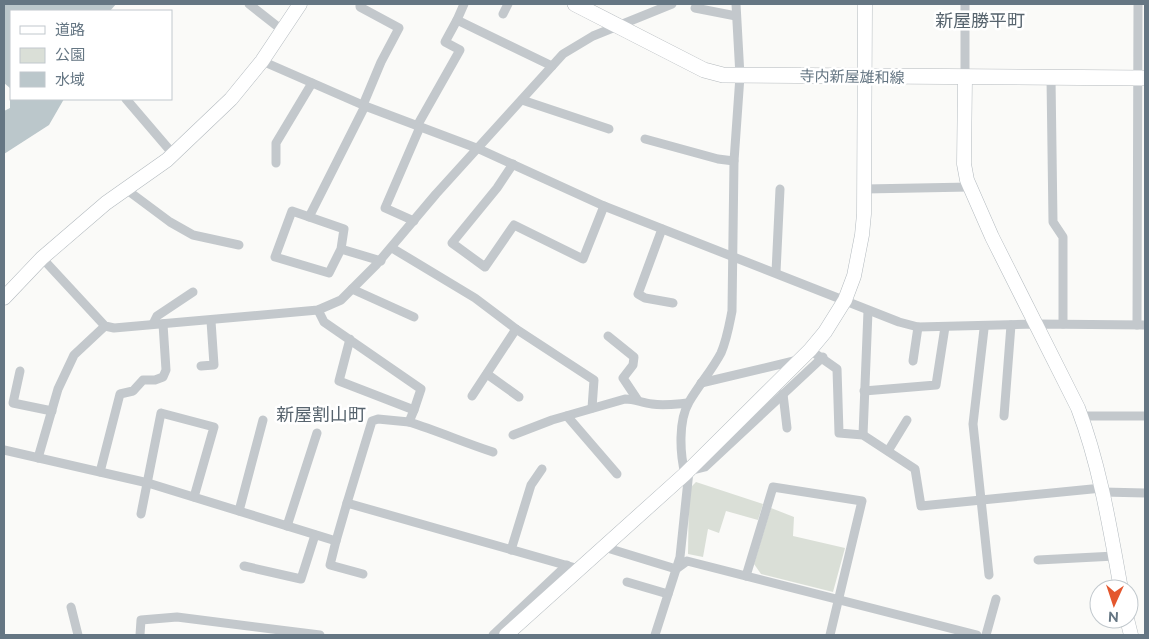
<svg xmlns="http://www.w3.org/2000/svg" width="1149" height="639" viewBox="0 0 1149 639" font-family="Raleway,'Noto Sans JP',sans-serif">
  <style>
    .green { fill: #dadfd7 }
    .water { fill: #bbc7cb }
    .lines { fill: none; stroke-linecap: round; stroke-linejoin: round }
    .secondary-casing { stroke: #b3babf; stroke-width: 15 }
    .primary-casing { stroke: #b5babe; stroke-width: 16 }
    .street { stroke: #c3c8cc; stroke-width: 9 }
    .secondary { stroke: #fff; stroke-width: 14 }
    .primary { stroke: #fff; stroke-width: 15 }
    .labels { text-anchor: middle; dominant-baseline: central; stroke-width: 5; stroke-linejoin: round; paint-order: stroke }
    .street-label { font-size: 15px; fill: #657683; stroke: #fff }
    .quarter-label { font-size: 18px; fill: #57646e; stroke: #fff }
  </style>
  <rect width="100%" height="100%" fill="#fafaf8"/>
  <g class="green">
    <path d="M696 482 763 504 758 520 726 511 719 533 708 529 703 557 688 554 689 489Z"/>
    <path d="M771 508 794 517 793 536 845 548 833 592 761 574 754 564Z"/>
  </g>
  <path class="water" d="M4 4H116L110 11H11V99H64L49 125 4 154V111L10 108V88L4 83Z"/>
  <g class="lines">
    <g class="secondary-casing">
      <g id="secondary">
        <path d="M965 78 964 164 967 180 992 237 1078 408C1100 466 1110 528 1121 589"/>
        <path d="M4 298 42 258 106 203 167 160 231 99 262 61 300 4"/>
        <path d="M1127 619 1131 635"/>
        <path d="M506 635 685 474 810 350 825 332 845 300 854 276 862 235 864 214 865 4"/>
      </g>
    </g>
    <g class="primary-casing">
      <path id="primary" d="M575 4 704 70 723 75 1145 78"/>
    </g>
    <g class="street">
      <path d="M249 4 282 30"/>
      <path d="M360 4V7L399 28 381 62 363 105"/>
      <path d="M464 4 457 20 552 66"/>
      <path d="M695 8 736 16"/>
      <path d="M503 14 508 4"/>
      <path d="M262 61 365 106 479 149 604 206 899 322 918 327 1036 324 1145 325"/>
      <path d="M965 78V4"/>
      <path d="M1051 78 1053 222 1063 237V324"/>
      <path d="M126 99 173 154"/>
      <path d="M522 100 609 129"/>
      <path d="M417 126 460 50 445 42 457 20"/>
      <path d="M645 139 718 159 734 161"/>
      <path d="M276 163V143L312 83"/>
      <path d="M513 164 497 188 452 243 485 267 514 225 583 259 604 206"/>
      <path d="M865 189 970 187"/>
      <path d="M127 190 170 222 193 235 239 245"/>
      <path d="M309 217 365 106"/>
      <path d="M414 221 385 208 420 127"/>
      <path d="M662 229 638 294 645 298 673 303"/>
      <path d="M392 248 475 298 516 329 594 380 592 408"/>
      <path d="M341 249 344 229 292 211 275 257 329 273 341 249 381 261"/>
      <path d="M42 258 105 326 114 328 318 310 341 300 376 265 436 194 563 54 593 36 672 4"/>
      <path d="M776 272 780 189"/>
      <path d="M352 289 414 317"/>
      <path d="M318 310 324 322 421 389 414 410 339 381 350 339"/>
      <path d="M153 324 157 316 193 292"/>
      <path d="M1137 325 1138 4"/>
      <path d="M984 329 973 424 989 575"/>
      <path d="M608 336 634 357 633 365 623 378 637 399"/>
      <path d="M810 350 837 369 839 433 863 435 915 469 921 506 1102 488"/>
      <path d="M913 361 918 327"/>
      <path d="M201 366 214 365 211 321"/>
      <path d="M20 371 13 403 52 411"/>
      <path d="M487 374 519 397"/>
      <path d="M701 383 798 360"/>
      <path d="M864 391 936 385 945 327"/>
      <path d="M783 394 787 428"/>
      <path d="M472 396 516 329"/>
      <path d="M567 416 617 474"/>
      <path d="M1004 416 1011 325"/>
      <path d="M1082 416H1145"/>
      <path d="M409 422C438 431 465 443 493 452"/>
      <path d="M513 435 552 420 625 399C635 399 642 403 652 404 664 406 676 404 688 403"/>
      <path d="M863 435 868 311"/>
      <path d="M4 450 148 483 336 541 347 503 579 569"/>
      <path d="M888 451 907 420"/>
      <path d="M38 458 58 389 74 355 105 326"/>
      <path d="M100 472 120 394 133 391 143 380H155L163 377 166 370 163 324"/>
      <path d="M685 474C680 454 678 421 689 402 699 385 712 370 721 353 727 339 729 326 732 311L734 161 740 76 736 4"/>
      <path d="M1103 492 1145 493"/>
      <path d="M347 503 372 421 378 419 409 422 414 410"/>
      <path d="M239 511 263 420"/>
      <path d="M141 514 161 413 214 427 194 497"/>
      <path d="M287 526 317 433"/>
      <path d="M336 541 330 565 363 574"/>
      <path d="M604 547 676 569 687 561 977 635"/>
      <path d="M511 550 531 485 542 469"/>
      <path d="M1038 560 1115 556"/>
      <path d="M244 566 301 579 315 535"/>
      <path d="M746 576 773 487 862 501 830 635"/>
      <path d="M627 582 668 594"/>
      <path d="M71 607 78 635"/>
      <path d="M140 635 141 620 177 617 320 635"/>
      <path d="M493 635 567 565"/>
      <path d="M655 635 680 557 689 471 705 467 823 357"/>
      <path d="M986 635 996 599"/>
    </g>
    <use href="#secondary" class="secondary"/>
    <use href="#primary" class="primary"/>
  </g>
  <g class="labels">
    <g class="street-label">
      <text transform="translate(852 77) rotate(1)">寺内新屋雄和線</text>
    </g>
    <g class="quarter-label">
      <text x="980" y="20">新屋勝平町</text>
      <text x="321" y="414">新屋割山町</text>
    </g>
  </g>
  <rect width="1149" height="639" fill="none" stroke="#657683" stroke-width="10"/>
  <rect x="10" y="10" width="162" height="90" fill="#ffffff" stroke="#c1c8cd"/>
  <rect x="20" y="26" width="25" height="8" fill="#ffffff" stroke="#c1c8cd"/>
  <text x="55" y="35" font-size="15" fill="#657683">道路</text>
  <rect x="20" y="48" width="25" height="15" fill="#dadfd7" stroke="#c1c8cd"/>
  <text x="55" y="60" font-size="15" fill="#657683">公園</text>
  <rect x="20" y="72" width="25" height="15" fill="#bbc7cb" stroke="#c1c8cd"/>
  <text x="55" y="85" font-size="15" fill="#657683">水域</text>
  <g transform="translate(1114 604) rotate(183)"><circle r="24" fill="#ffffff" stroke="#c1c8cd"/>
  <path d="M0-4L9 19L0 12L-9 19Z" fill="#e4572e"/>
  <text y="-8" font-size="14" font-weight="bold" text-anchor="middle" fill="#657683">N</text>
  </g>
</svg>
